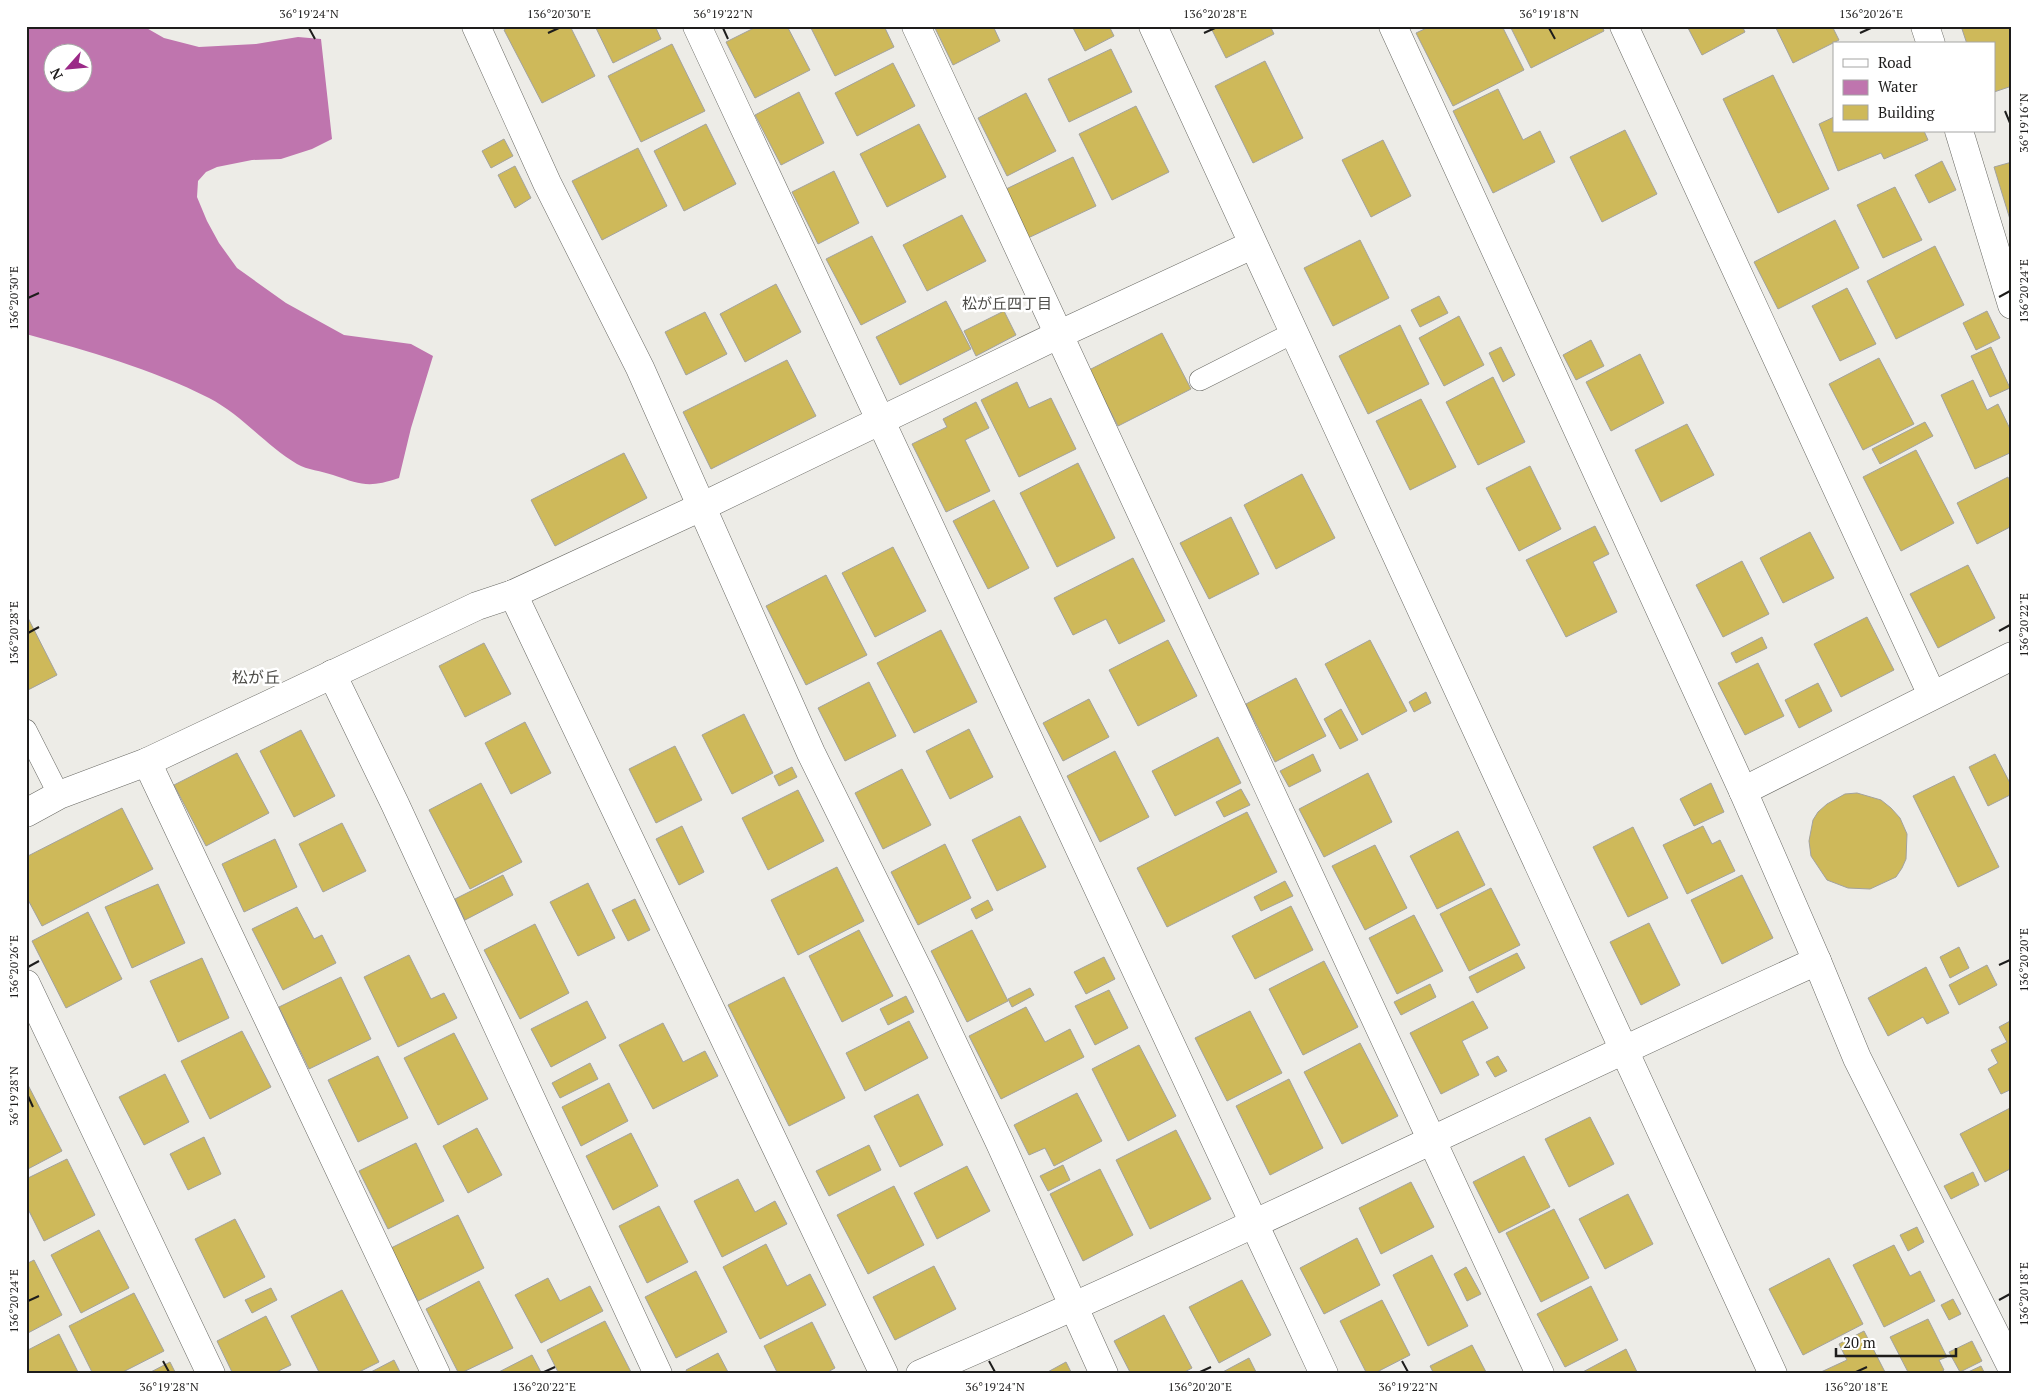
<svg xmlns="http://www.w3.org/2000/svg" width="2038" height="1400" viewBox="0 0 2038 1400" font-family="'PT Serif','Noto Sans JP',serif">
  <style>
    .water { fill: #bf75ae; fill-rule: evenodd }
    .building { fill: #ceb95a; stroke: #a3a29e }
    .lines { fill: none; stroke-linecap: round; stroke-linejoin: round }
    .service-casing { stroke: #696964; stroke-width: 22 }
    .minor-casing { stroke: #696964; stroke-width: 29 }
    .tertiary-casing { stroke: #696964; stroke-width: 29 }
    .service { stroke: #fff; stroke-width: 21 }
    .minor { stroke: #fff; stroke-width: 28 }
    .tertiary { stroke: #fff; stroke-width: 28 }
    .ticks { fill: none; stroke: #1e1d1c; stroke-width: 2 }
    .labels { text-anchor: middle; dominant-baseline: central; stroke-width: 5; stroke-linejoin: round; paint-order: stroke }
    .neighbourhood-label { font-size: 15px; fill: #4d4c48; stroke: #fff }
    .quarter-label { font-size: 16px; fill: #4d4c48; stroke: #fff }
    .neatline { fill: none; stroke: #1e1d1c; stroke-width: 2 }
    .ticks-label { font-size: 12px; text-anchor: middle; fill: #1e1d1c }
  </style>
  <rect width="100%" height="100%" fill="#edece7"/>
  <path class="water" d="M26 26H143L164 38 199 47 256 44 298 37 321 39 332 139 312 149 281 159 252 160 217 167 206 172 198 181 197 197 207 221 219 243 237 268 286 303 344 335 411 344 433 356 411 428 399 478C369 488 362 485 333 475 322 471 307 470 297 464 265 445 242 415 209 398 152 369 88 351 26 334ZM52 52H82V82H52Z"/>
  <g class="building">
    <path d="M511 26H570L595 76 542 103 504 30Z"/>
    <path d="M595 26H655L661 39 613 63Z"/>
    <path d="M758 26H787L810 70 755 98 726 42Z"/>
    <path d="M810 26H884L894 47 835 76Z"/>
    <path d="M934 26H993L1000 41 953 65Z"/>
    <path d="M1072 26H1109L1114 36 1085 51Z"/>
    <path d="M1210 26H1270L1274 34 1226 58Z"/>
    <path d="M1431 26H1502L1524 70 1453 106 1416 33Z"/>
    <path d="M1510 26H1602L1604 31 1531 68Z"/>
    <path d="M1687 26H1742L1745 32 1702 55Z"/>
    <path d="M1775 26H1832L1839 40 1793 63Z"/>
    <path d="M1961 26H2012V86L1994 92V44H1967Z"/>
    <path d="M672 44 705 111 641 142 608 76Z"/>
    <path d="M1111 49 1132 92 1069 122 1048 79Z"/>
    <path d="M1265 61 1303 138 1253 163 1215 86Z"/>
    <path d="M893 63 915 106 857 136 835 93Z"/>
    <path d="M1773 75 1829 189 1778 213 1723 99Z"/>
    <path d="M1498 89 1523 140 1540 131 1555 162 1493 193 1453 111Z"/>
    <path d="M799 92 824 143 781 165 755 115Z"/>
    <path d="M1026 93 1056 151 1007 176 978 118Z"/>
    <path d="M1136 106 1169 172 1112 200 1079 134Z"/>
    <path d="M1834 117V131H1924L1928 140 1884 159 1881 153 1838 171 1819 124Z"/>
    <path d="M706 124 736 184 684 211 654 151Z"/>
    <path d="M919 124 946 177 887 207 860 154Z"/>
    <path d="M1625 130 1657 194 1602 222 1570 157Z"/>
    <path d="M504 139 513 156 491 168 482 151Z"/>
    <path d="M1383 140 1411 196 1371 217 1342 160Z"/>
    <path d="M638 148 667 206 602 240 572 181Z"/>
    <path d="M1073 157 1096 206 1028 238 1004 190Z"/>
    <path d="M1942 161 1956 190 1929 203 1915 175Z"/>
    <path d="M2012 162V226L1994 167Z"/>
    <path d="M515 166 531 198 515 208 498 175Z"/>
    <path d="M834 171 859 223 818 244 792 192Z"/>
    <path d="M1895 187 1922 240 1883 258 1857 205Z"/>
    <path d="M962 215 986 261 927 291 903 245Z"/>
    <path d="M1835 220 1859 268 1778 309 1754 262Z"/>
    <path d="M872 236 906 302 861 325 826 259Z"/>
    <path d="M1360 240 1389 298 1333 326 1304 268Z"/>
    <path d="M1935 246 1964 305 1896 339 1867 281Z"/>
    <path d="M776 284 801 332 745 362 720 314Z"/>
    <path d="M1847 288 1876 344 1840 361 1812 306Z"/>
    <path d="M1439 296 1448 313 1420 327 1411 310Z"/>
    <path d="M946 301 971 349 900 385 876 337Z"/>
    <path d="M1004 311 1016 335 976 356 964 331Z"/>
    <path d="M1987 311 2000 338 1976 350 1963 323Z"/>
    <path d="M705 312 727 354 686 375 665 332Z"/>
    <path d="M1459 316 1484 365 1444 386 1419 338Z"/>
    <path d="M1400 325 1429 384 1368 414 1339 356Z"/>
    <path d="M1162 333 1191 389 1118 426 1089 370Z"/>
    <path d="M1591 340 1604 366 1576 380 1563 355Z"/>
    <path d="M1501 347 1515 375 1503 382 1489 353Z"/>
    <path d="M1991 347 2010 388 1990 397 1971 356Z"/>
    <path d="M1640 354 1664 403 1611 431 1586 382Z"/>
    <path d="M1879 358 1914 424 1863 450 1829 384Z"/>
    <path d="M787 360 816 416 711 469 683 412Z"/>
    <path d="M1493 377 1525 442 1478 465 1446 402Z"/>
    <path d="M1973 380 1987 410 1998 404 2012 433V452L1975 469 1941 395Z"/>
    <path d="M1017 382 1029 408 1051 398 1076 449 1019 477 981 400Z"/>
    <path d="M1421 399 1456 467 1410 490 1376 421Z"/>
    <path d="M976 402 989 428 965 440 990 491 946 512 912 444 947 427 943 419Z"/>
    <path d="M1925 422 1933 436 1880 464 1872 449Z"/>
    <path d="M1687 424 1714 475 1661 502 1635 450Z"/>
    <path d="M1916 450 1954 523 1901 551 1863 477Z"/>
    <path d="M624 453 647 498 555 546 531 500Z"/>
    <path d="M1078 463 1115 538 1057 567 1020 493Z"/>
    <path d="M1530 466 1561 529 1519 551 1486 488Z"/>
    <path d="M1302 474 1335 538 1276 569 1244 505Z"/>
    <path d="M2008 477 2012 486V526L1977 544 1957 503Z"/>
    <path d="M994 500 1029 568 988 589 953 521Z"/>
    <path d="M1231 517 1259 574 1209 599 1180 543Z"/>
    <path d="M1595 526 1609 554 1593 562 1617 612 1566 637 1526 560Z"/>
    <path d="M1810 532 1834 578 1783 603 1760 558Z"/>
    <path d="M893 547 926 611 875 637 842 573Z"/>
    <path d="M1133 558 1165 621 1119 644 1106 619 1073 635 1054 598Z"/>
    <path d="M1742 561 1769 614 1723 637 1696 585Z"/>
    <path d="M1968 565 1995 618 1938 648 1910 594Z"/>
    <path d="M826 575 867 655 806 685 766 606Z"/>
    <path d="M26 614 57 675 26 691Z"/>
    <path d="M1867 617 1894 670 1841 697 1814 644Z"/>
    <path d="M941 630 977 702 914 733 877 663Z"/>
    <path d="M1762 637 1767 648 1736 663 1731 653Z"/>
    <path d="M1168 640 1197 696 1138 726 1109 670Z"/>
    <path d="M1370 640 1407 711 1362 735 1325 664Z"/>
    <path d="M484 643 511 694 465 717 439 666Z"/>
    <path d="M1758 663 1784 716 1745 735 1718 683Z"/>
    <path d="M1296 678 1326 736 1275 762 1246 704Z"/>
    <path d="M869 682 896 736 845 761 818 708Z"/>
    <path d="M1818 683 1832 711 1799 728 1785 700Z"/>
    <path d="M1426 692 1431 703 1414 712 1409 702Z"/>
    <path d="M1089 699 1109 737 1063 761 1043 723Z"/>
    <path d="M1341 709 1358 740 1340 749 1324 719Z"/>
    <path d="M744 714 773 773 732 794 702 735Z"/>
    <path d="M525 722 551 773 511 794 485 743Z"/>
    <path d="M969 729 993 777 950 799 926 751Z"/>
    <path d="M301 730 335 796 294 817 260 751Z"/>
    <path d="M1218 737 1241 783 1175 816 1152 771Z"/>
    <path d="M675 746 702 800 656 823 629 769Z"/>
    <path d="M1115 751 1149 817 1100 842 1067 776Z"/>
    <path d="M237 753 269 813 206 846 174 785Z"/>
    <path d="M1313 754 1321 771 1289 787 1280 771Z"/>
    <path d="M1995 754 2012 787V794L1988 806 1969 767Z"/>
    <path d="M792 767 797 777 779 786 774 776Z"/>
    <path d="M902 769 931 825 883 849 855 793Z"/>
    <path d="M1368 773 1392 822 1324 857 1299 809Z"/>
    <path d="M1954 776 1999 867 1958 887 1913 796Z"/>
    <path d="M481 783 522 862 470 889 429 810Z"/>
    <path d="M1711 783 1724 812 1694 826 1680 799Z"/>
    <path d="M1241 789 1250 805 1224 817 1216 802Z"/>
    <path d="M798 790 824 841 768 870 742 818Z"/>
    <path d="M1857 793 1881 800 1891 808 1900 818 1907 834 1906 859 1902 868 1896 877 1870 889 1848 888 1827 880 1811 856 1809 841 1813 820 1818 812 1827 804 1845 794Z"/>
    <path d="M122 808 153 869 42 926 26 896V857Z"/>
    <path d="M1247 812 1277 872 1167 927 1137 868Z"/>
    <path d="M1020 816 1046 867 997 891 972 840Z"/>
    <path d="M342 823 366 871 323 892 299 844Z"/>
    <path d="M682 826 704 872 679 885 656 839Z"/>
    <path d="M1703 826 1712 844 1720 840 1735 871 1687 894 1663 845Z"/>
    <path d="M1633 827 1668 898 1628 917 1593 847Z"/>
    <path d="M1458 831 1485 885 1437 909 1410 856Z"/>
    <path d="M275 839 297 887 244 912 222 864Z"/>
    <path d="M945 844 971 898 918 925 891 872Z"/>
    <path d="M1375 845 1407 908 1365 930 1332 866Z"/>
    <path d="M837 867 864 921 798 955 771 900Z"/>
    <path d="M503 875 513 895 465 920 455 899Z"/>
    <path d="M1742 875 1773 938 1722 964 1691 900Z"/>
    <path d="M1285 881 1293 896 1261 911 1254 897Z"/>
    <path d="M588 883 615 938 578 956 550 902Z"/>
    <path d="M158 884 185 943 132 968 105 907Z"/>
    <path d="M1491 888 1520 945 1469 971 1440 914Z"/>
    <path d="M635 899 650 930 628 941 612 910Z"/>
    <path d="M988 900 993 910 976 919 971 909Z"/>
    <path d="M1291 906 1313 950 1255 979 1232 936Z"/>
    <path d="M297 907 314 939 322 935 336 963 283 990 252 929Z"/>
    <path d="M88 912 122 979 66 1008 32 941Z"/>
    <path d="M1414 915 1443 971 1397 994 1369 938Z"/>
    <path d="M1649 923 1680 985 1641 1005 1610 942Z"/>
    <path d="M535 924 569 993 520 1019 484 950Z"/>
    <path d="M859 930 893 996 842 1022 809 956Z"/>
    <path d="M972 930 1008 1001 967 1022 931 951Z"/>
    <path d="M1959 947 1969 968 1950 978 1940 957Z"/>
    <path d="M1517 953 1525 968 1477 993 1469 977Z"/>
    <path d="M409 955 431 999 444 993 457 1018 398 1047 364 977Z"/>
    <path d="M1104 957 1115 979 1086 994 1074 972Z"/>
    <path d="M202 958 229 1018 178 1042 150 981Z"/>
    <path d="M1324 961 1358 1027 1303 1055 1269 989Z"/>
    <path d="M1987 965 1997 985 1959 1005 1949 985Z"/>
    <path d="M1926 967 1949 1013 1927 1024 1923 1017 1888 1036 1868 998Z"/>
    <path d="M341 977 371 1039 309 1069 279 1007Z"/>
    <path d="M784 977 845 1098 789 1126 728 1005Z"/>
    <path d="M1430 984 1436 997 1401 1015 1394 1002Z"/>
    <path d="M1030 988 1034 995 1012 1007 1008 999Z"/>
    <path d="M1109 990 1128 1028 1095 1045 1075 1006Z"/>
    <path d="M906 996 914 1012 888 1025 880 1009Z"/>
    <path d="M587 1001 606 1038 551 1067 531 1029Z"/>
    <path d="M1473 1001 1488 1028 1462 1041 1479 1075 1441 1094 1410 1033Z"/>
    <path d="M1026 1007 1045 1042 1070 1029 1084 1057 1001 1099 969 1036Z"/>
    <path d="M1250 1011 1282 1073 1227 1101 1195 1038Z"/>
    <path d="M2012 1020V1089L2001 1094 1988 1069 1998 1063 1991 1050 2007 1042 1999 1027Z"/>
    <path d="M909 1021 928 1058 865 1091 846 1053Z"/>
    <path d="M663 1023 683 1062 705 1051 718 1076 653 1109 619 1045Z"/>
    <path d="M242 1031 271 1087 210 1119 181 1061Z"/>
    <path d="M454 1033 488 1099 438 1125 404 1058Z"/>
    <path d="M1360 1043 1398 1116 1342 1144 1304 1072Z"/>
    <path d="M1139 1045 1176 1116 1128 1141 1092 1069Z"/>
    <path d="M378 1056 408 1118 358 1142 328 1080Z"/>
    <path d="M1498 1056 1507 1071 1495 1077 1486 1062Z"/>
    <path d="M590 1063 598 1079 560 1098 552 1083Z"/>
    <path d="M165 1074 189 1122 144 1145 119 1097Z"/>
    <path d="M1289 1079 1323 1148 1270 1175 1236 1106Z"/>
    <path d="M609 1083 628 1121 581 1146 562 1107Z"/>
    <path d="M28 1085 62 1151 26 1170V1086Z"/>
    <path d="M1077 1093 1102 1141 1054 1166 1045 1148 1029 1155 1014 1125Z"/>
    <path d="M918 1094 943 1145 900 1167 874 1116Z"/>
    <path d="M2012 1107V1168L1985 1182 1960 1134Z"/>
    <path d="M1590 1117 1614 1164 1569 1187 1545 1139Z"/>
    <path d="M477 1128 502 1175 468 1193 443 1146Z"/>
    <path d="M1176 1130 1211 1199 1150 1229 1116 1160Z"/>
    <path d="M631 1133 658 1186 613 1210 586 1156Z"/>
    <path d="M204 1137 221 1174 188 1190 170 1154Z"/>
    <path d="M416 1143 444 1201 388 1229 359 1171Z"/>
    <path d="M869 1145 881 1170 829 1196 816 1171Z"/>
    <path d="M1524 1156 1550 1207 1499 1233 1473 1182Z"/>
    <path d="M67 1159 95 1215 44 1241 26 1205V1179Z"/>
    <path d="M1063 1165 1070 1180 1048 1191 1040 1176Z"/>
    <path d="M967 1166 990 1211 937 1239 914 1193Z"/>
    <path d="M1100 1169 1133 1235 1083 1261 1050 1194Z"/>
    <path d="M1973 1172 1979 1185 1951 1199 1944 1186Z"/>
    <path d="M738 1179 755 1212 775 1201 787 1224 722 1257 694 1201Z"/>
    <path d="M1411 1182 1434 1227 1381 1254 1359 1208Z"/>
    <path d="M894 1186 924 1245 868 1274 837 1215Z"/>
    <path d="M1628 1194 1653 1244 1605 1269 1579 1219Z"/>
    <path d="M659 1206 688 1262 647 1283 619 1226Z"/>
    <path d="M1554 1209 1589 1278 1541 1302 1506 1233Z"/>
    <path d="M458 1215 484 1268 418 1301 391 1248Z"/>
    <path d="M235 1219 265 1277 224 1298 195 1239Z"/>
    <path d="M1917 1227 1924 1242 1908 1251 1900 1235Z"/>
    <path d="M99 1230 129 1288 81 1313 51 1255Z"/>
    <path d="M1357 1238 1380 1285 1324 1314 1300 1268Z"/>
    <path d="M766 1244 787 1286 810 1274 826 1305 760 1339 723 1267Z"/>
    <path d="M1894 1245 1910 1276 1920 1271 1935 1301 1884 1327 1853 1265Z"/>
    <path d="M1432 1255 1468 1326 1428 1346 1393 1275Z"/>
    <path d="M1829 1258 1863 1324 1803 1355 1769 1289Z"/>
    <path d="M34 1260 62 1315 26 1334V1264Z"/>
    <path d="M934 1266 956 1309 895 1340 873 1297Z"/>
    <path d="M1466 1267 1481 1294 1467 1301 1454 1274Z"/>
    <path d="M696 1271 727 1332 676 1358 645 1297Z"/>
    <path d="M548 1278 560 1301 590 1286 603 1311 541 1343 515 1295Z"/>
    <path d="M1242 1280 1271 1335 1219 1363 1189 1307Z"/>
    <path d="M479 1281 513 1348 459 1374 426 1309Z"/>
    <path d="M1591 1286 1618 1340 1565 1367 1537 1314Z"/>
    <path d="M271 1288 277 1300 252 1313 245 1300Z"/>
    <path d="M342 1290 379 1362 355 1374H320L291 1316Z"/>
    <path d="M134 1293 164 1351 119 1374H93L69 1326Z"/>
    <path d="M1953 1299 1961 1314 1949 1320 1941 1305Z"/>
    <path d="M1382 1300 1410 1355 1373 1374H1367L1340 1321Z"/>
    <path d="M1164 1315 1192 1368 1181 1374H1131L1114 1341Z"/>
    <path d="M266 1316 291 1365 272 1374H233L217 1341Z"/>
    <path d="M1928 1319 1947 1357 1939 1360 1944 1370 1938 1374H1909L1890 1337Z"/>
    <path d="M605 1321 632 1374H559L547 1350Z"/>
    <path d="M812 1322 835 1368 824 1374H778L764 1346Z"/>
    <path d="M1864 1331 1886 1374H1822L1821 1372 1847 1360 1839 1344Z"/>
    <path d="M59 1334 79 1374H26V1351Z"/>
    <path d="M1972 1341 1982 1361 1960 1372 1949 1352Z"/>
    <path d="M1472 1345 1487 1374H1434L1430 1366Z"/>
    <path d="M1626 1349 1638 1374H1579Z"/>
    <path d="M718 1353 729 1374H688L686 1370Z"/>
    <path d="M532 1355 542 1374H495Z"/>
    <path d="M1249 1358 1257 1374H1219Z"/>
    <path d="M394 1360 401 1374H372L371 1372Z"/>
    <path d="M170 1362 176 1374H147Z"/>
    <path d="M1066 1362 1072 1374H1044Z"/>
    <path d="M1981 1366 1985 1374H1966V1373Z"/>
  </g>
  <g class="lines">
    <g class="service-casing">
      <g id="service">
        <path d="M1200 380 1293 333"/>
        <path d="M26 730 59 795"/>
      </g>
    </g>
    <g class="minor-casing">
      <g id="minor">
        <path d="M476 26 547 183 640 368 811 753 925 984 1000 1143 1104 1374"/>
        <path d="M697 26 1324 1374"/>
        <path d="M916 26 1540 1374"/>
        <path d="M1393 26 1743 791 1817 961 1857 1058 2012 1368"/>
        <path d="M1624 26 1932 695"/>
        <path d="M1925 26 1931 44"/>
        <path d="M1959 131 2012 305"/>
        <path d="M513 594 884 1374"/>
        <path d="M332 674 395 804 658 1374"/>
        <path d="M147 762 436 1374"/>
        <path d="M1743 791 2012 656"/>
        <path d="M26 813 59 795 147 762 477 606 513 594 701 507 1060 334 1252 245"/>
        <path d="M26 984 211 1374"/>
        <path d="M920 1374C1222 1244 1517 1097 1817 961"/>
      </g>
    </g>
    <g class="tertiary-casing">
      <path id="tertiary" d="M1153 26 1773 1374"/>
    </g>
    <use href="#service" class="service"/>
    <use href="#minor" class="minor"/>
    <use href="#tertiary" class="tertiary"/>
  </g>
  <path class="ticks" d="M309 28 315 39M723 28 728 39M1549 28 1555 39M548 33 559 28M1204 33 1215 28M1860 33 1871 28M2005 111 2010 123M1999 297 2010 291M28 298 39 293M1999 631 2010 625M28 633 39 627M1999 965 2010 960M28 967 39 961M28 1096 33 1107M1999 1300 2010 1294M28 1301 39 1296M163 1361 169 1372M989 1361 995 1372M1402 1361 1408 1372M544 1372 555 1367M1200 1372 1211 1367M1856 1372 1867 1367"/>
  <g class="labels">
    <g class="neighbourhood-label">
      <text x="1007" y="303">松が丘四丁目</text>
    </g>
    <g class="quarter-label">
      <text x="256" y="677">松が丘</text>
    </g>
  </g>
  <rect width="2038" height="1400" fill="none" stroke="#ffffff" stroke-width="55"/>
  <rect x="1833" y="42" width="162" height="90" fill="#ffffff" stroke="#a5a5a4"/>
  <rect x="1843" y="59" width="25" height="8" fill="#ffffff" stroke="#a5a5a4"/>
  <text x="1878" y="68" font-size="15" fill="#1e1d1c">Road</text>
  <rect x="1843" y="80" width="25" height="15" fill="#bf75ae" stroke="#a5a5a4"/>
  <text x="1878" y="92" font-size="15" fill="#1e1d1c">Water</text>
  <rect x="1843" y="105" width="25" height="15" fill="#ceb95a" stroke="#a5a5a4"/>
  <text x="1878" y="118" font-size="15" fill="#1e1d1c">Building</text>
  <g transform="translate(68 68) rotate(243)"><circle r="24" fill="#ffffff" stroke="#a5a5a4"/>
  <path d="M0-4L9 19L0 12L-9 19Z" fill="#9b2987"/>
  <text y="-8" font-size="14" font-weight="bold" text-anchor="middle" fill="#1e1d1c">N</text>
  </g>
  <path d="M1836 1348v8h120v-8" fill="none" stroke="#1e1d1c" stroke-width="2.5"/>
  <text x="1843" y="1348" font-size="15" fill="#1e1d1c" stroke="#ffffff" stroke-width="4" paint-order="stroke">20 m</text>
  <rect x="28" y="28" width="1982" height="1344" class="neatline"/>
  <g class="ticks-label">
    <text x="309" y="18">36°19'24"N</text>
    <text x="559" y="18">136°20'30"E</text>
    <text x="723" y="18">36°19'22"N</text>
    <text x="1215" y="18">136°20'28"E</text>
    <text x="1549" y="18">36°19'18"N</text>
    <text x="1871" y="18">136°20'26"E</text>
    <text transform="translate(2024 123) rotate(-90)" y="4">36°19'16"N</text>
    <text transform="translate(2024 291) rotate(-90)" y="4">136°20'24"E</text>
    <text transform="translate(14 298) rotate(-90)" y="4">136°20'30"E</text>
    <text transform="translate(2024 625) rotate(-90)" y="4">136°20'22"E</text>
    <text transform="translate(14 633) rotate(-90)" y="4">136°20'28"E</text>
    <text transform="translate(2024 960) rotate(-90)" y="4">136°20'20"E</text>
    <text transform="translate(14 967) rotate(-90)" y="4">136°20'26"E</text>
    <text transform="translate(14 1096) rotate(-90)" y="4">36°19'28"N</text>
    <text transform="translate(2024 1294) rotate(-90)" y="4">136°20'18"E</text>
    <text transform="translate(14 1301) rotate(-90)" y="4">136°20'24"E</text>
    <text x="169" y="1391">36°19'28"N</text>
    <text x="544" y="1391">136°20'22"E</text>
    <text x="995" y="1391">36°19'24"N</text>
    <text x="1200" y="1391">136°20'20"E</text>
    <text x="1408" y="1391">36°19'22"N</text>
    <text x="1856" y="1391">136°20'18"E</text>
  </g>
</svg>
